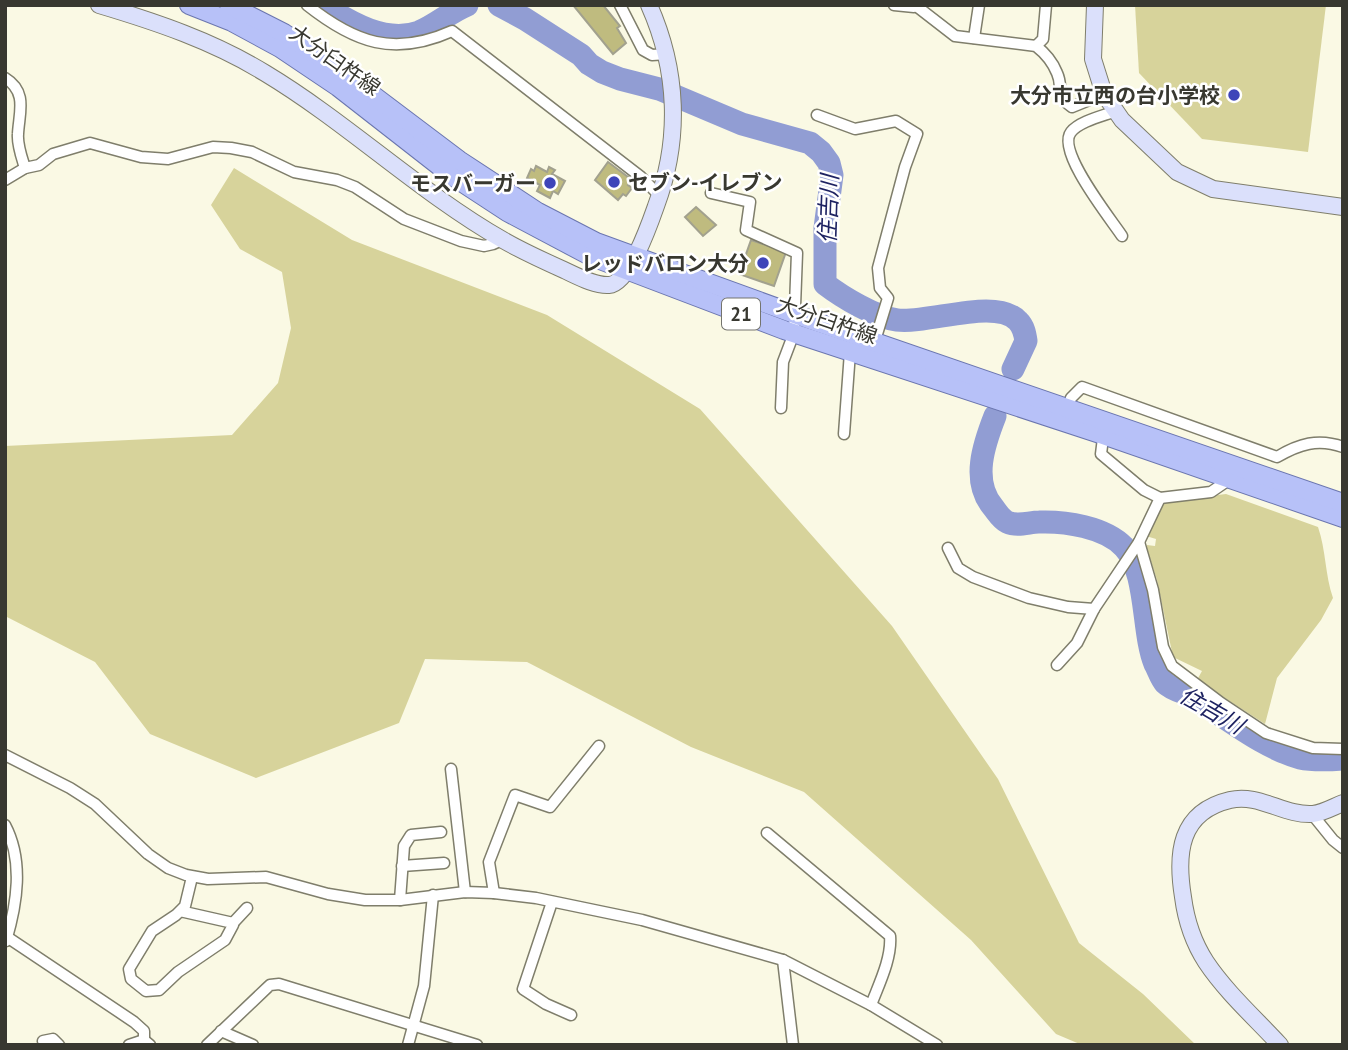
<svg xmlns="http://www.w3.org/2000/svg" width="1348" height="1050" viewBox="0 0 1348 1050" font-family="'PT Sans','Noto Sans JP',sans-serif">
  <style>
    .green { fill: #d7d39b }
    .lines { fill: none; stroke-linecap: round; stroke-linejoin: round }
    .river { stroke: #919dd3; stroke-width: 23 }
    .building { fill: #bfbb7f; stroke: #a2a18e; stroke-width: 2 }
    .street-casing { stroke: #7f7e6b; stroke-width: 13 }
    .secondary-casing { stroke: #7f7e6b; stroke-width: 18 }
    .primary-casing { stroke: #6b76af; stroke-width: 20 }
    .street { stroke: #fff; stroke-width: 10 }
    .secondary { stroke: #dbe0fb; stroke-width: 16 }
    .primary { stroke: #b7c1f8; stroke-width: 18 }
    .poi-dot { fill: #3e45b9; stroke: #fff; stroke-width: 2.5 }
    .labels { text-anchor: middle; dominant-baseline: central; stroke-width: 5; stroke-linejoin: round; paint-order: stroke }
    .shield { fill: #fff; stroke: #74746e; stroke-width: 2 }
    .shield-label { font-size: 19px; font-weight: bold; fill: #383830 }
    .street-label { font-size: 21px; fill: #383830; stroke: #fff }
    .poi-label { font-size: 21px; font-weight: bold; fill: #383830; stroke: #fff; text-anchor: end }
    .water-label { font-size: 23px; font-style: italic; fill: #1e2362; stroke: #fff }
  </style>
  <rect width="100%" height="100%" fill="#faf9e4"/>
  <g class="green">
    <path d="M1135 5H1326L1308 152 1202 139 1139 73Z"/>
    <path d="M234 168 352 240 547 315 700 409 892 626 998 779 1079 943 1143 994 1196 1045H1082L1056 1034 971 940 804 792 691 747 527 662 425 659 399 723 256 778 150 734 95 662 5 616V446L232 435 278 383 291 328 282 272 240 249 211 205Z"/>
    <path d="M1226 494 1318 527C1326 550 1325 575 1333 598L1321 620 1277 678 1265 724 1197 680 1202 671 1173 657 1157 580 1147 549V545L1155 546 1156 539 1146 536 1162 504 1185 499Z"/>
  </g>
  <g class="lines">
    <g class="river">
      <path d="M322 5C350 22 385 44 419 32 436 25 450 12 467 5"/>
      <path d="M499 5 525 19 581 55 589 64 602 72 620 79 659 89 742 124 810 143 821 152 829 163 832 175 825 228V284C842 297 875 317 897 320 929 324 996 297 1018 321 1024 327 1025 334 1026 341L1013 369"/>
      <path d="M995 416C984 444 971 481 993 507 997 512 1001 519 1007 522 1018 527 1029 522 1039 522 1065 521 1105 527 1124 547 1148 572 1142 633 1155 664 1158 669 1161 679 1165 683 1171 689 1182 692 1189 695 1225 716 1259 746 1300 758 1314 761 1329 760 1343 759"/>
    </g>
  </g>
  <g class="building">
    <path d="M573 5H603L620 26 617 28 626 43 613 54Z"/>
    <path d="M608 162 632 180 628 185 632 188 626 196 623 194 618 200 595 180Z"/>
    <path d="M536 166 547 172 549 167 555 170 552 174 565 181 558 194 553 191 550 198 537 191 540 185 527 178 531 169 534 171Z"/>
    <path d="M696 207 716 225 703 236 685 217Z"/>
    <path d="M751 240 786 252 774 286 739 274Z"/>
  </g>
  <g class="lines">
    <g class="street-casing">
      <g id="street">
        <path d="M307 5C355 43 394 57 452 31L641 177 660 196"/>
        <path d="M620 5 643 50 652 55 667 54"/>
        <path d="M894 5 914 7"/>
        <path d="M915 5 955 36 1036 46C1045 53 1053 63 1057 73 1064 88 1054 95 1072 107L1104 94"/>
        <path d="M974 38 979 5"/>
        <path d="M1036 46 1043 39 1046 5"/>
        <path d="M5 78C28 92 19 113 18 134 17 145 22 158 25 168L39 165 53 154 90 143 141 157 168 159 213 147 231 148 252 152 294 172 337 180 355 187 404 219 461 241 484 246 493 244 502 240"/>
        <path d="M1116 111C1103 116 1080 121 1071 132 1056 151 1110 218 1122 236"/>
        <path d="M817 115 855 129 896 121 917 134 905 167 878 268 880 288 888 298 873 347"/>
        <path d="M5 180 25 168"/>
        <path d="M711 193 750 202 746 230 797 253 794 333 783 362 781 408"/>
        <path d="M1066 414 1071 398 1082 387 1277 457C1299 444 1318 438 1343 447"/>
        <path d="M844 434 850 352"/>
        <path d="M1160 498 1211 492 1230 479"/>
        <path d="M1139 542 1153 590 1163 647 1172 666 1221 703 1266 733 1313 748 1343 749"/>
        <path d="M948 548 958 568 973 577 1029 598 1068 607 1094 609"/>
        <path d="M1057 665 1077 643 1094 609 1139 542 1160 498 1144 490 1101 454 1104 430"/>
        <path d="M5 755 70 788 95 804 148 854 168 868 186 875 208 879 266 877 328 894 365 900H400L465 892 494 893 536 898 642 920 783 960 871 1005 937 1045"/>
        <path d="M451 769 465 892"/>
        <path d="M1312 814 1333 840 1343 848"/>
        <path d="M5 825C24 861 17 904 6 941"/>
        <path d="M767 833 890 936C892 958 879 984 871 1005"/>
        <path d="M402 866 444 863"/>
        <path d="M494 893 489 862 515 795 550 807 599 746"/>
        <path d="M400 900 404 846 411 835 441 832"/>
        <path d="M552 902 523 989 546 1004 571 1015"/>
        <path d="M180 911 233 923V925L225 940 178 972 159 990 146 991 131 979 129 969 152 931 176 915 185 906 192 877"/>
        <path d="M233 923 247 908"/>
        <path d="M7 937 134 1022 144 1031V1040"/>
        <path d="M783 960 793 1045"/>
        <path d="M221 1031 253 1045"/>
        <path d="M43 1041 53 1039 59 1045"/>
        <path d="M129 1045 144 1040 150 1045"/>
        <path d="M207 1045 270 985 279 984 477 1045"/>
        <path d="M408 1045 424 986 433 895"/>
      </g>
    </g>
    <g class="secondary-casing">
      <g id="secondary">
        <path d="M99 5C156 22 213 41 265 73 348 123 419 192 503 240 522 251 544 261 564 270 577 276 595 286 609 285 629 284 650 223 656 206 681 139 678 70 649 5"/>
        <path d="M1095 5 1093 59 1104 94 1122 120 1177 172 1213 189 1343 207"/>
        <path d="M1280 1045C1255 1018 1226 992 1206 962 1193 942 1186 920 1183 897 1176 854 1179 812 1230 800 1259 793 1284 816 1313 814 1323 813 1333 807 1343 803"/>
      </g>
    </g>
    <g class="primary-casing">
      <g id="primary">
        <path d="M189 5 232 22 280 48 338 87 452 176 507 212 592 257 784 330 1103 435 1343 518"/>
        <path d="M229 5 284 33 349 77 459 160 538 212 596 242 811 320 1343 503"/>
      </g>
    </g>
    <use href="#street" class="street"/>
    <use href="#secondary" class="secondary"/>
    <use href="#primary" class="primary"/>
  </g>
  <g class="poi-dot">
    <circle cx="1234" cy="95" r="7"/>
    <circle cx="614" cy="182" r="7"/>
    <circle cx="550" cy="183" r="7"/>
    <circle cx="763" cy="263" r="7"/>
  </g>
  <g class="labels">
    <rect class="shield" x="722" y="298.5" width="38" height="31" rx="5"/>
    <g class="shield-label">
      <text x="741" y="314">21</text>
    </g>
    <g class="street-label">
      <text transform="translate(335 60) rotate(35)">大分臼杵線</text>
      <text transform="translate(827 320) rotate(19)">大分臼杵線</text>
    </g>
    <g class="poi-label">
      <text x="1220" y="95">大分市立西の台小学校</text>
      <text x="628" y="182" text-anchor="start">セブン-イレブン</text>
      <text x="536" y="183">モスバーガー</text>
      <text x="749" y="263">レッドバロン大分</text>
    </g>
    <g class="water-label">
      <text transform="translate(828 209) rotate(-88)">住吉川</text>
      <text transform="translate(1212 710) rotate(30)">住吉川</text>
    </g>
  </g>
  <rect width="1348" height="1050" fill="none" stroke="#383830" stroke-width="14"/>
</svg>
